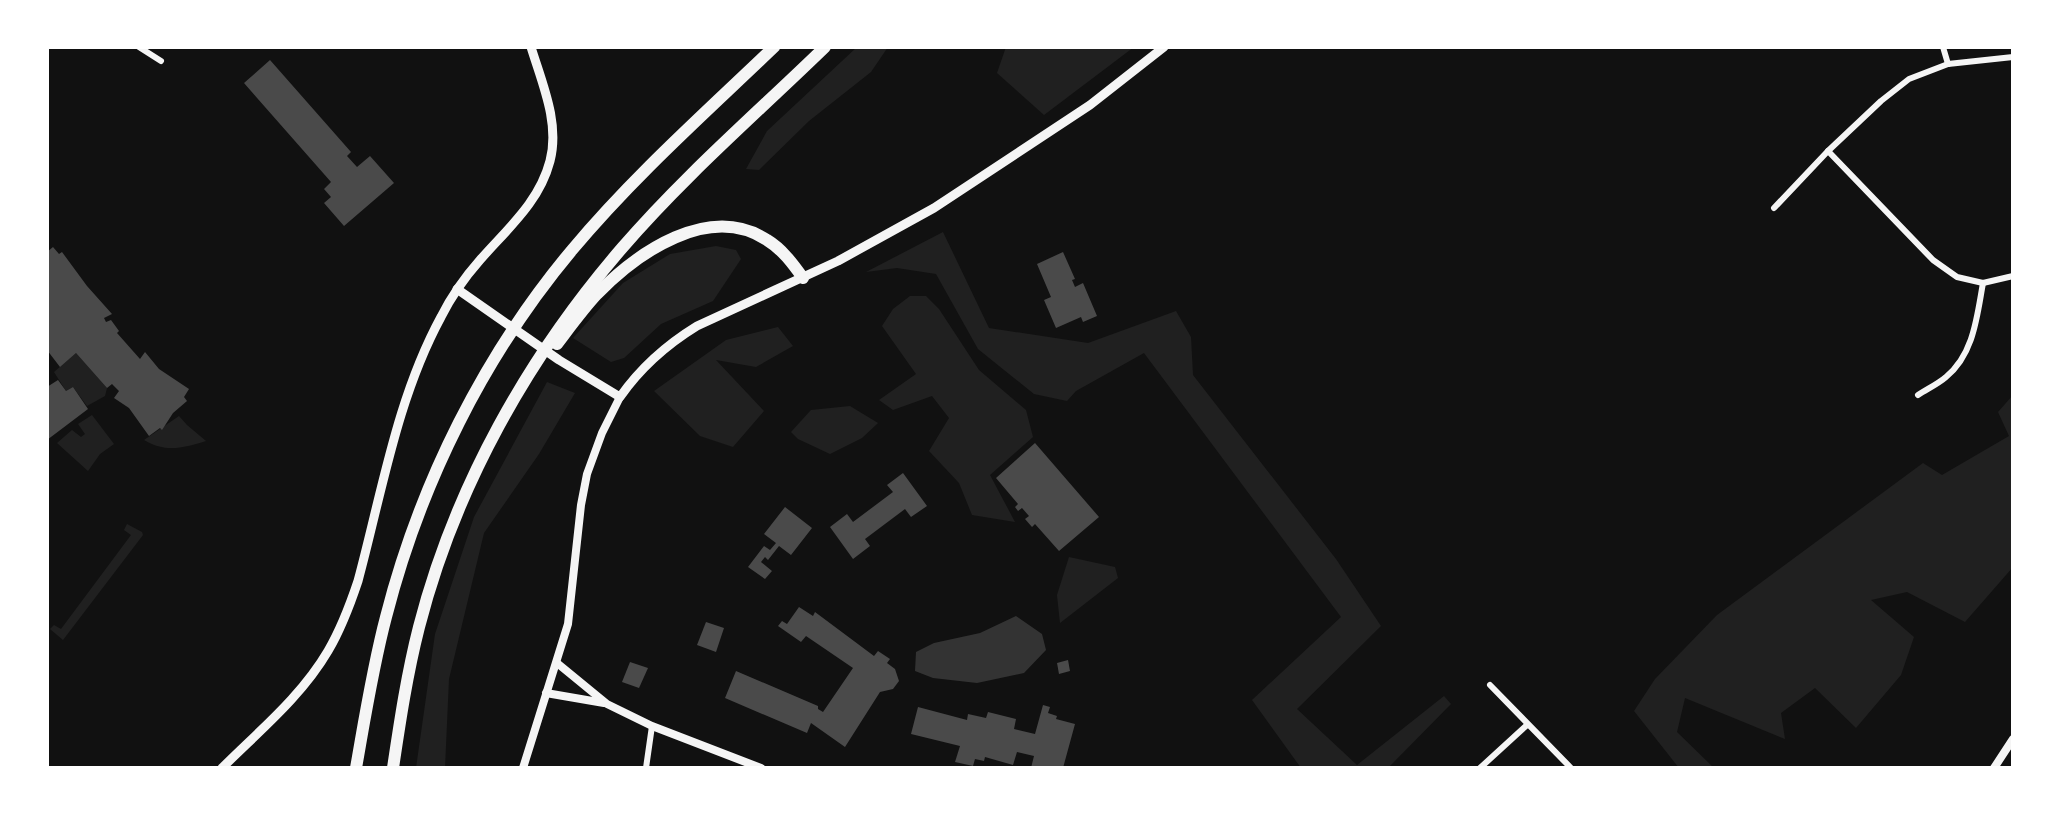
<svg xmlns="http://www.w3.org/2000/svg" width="2060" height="815" viewBox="0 0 2060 815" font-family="Mulish,sans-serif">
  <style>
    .green { fill: #202020 }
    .water { fill: #333 }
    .building { fill: #4a4a4a }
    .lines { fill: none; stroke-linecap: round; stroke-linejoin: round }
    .minor { stroke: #f5f5f5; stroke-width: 6 }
    .tertiary { stroke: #f5f5f5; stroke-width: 8 }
    .secondary { stroke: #f5f5f5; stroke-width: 9 }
    .motorway { stroke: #f5f5f5; stroke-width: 12 }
  </style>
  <rect width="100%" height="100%" fill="#111"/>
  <g class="green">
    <path d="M857 47H888L871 72 809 121 759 170 746 169 767 131Z"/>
    <path d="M1006 47H1134L1044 115 997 73Z"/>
    <path d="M943 232 989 328 1088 343 1176 311 1191 337 1193 375 1336 559 1381 626 1297 709 1357 765 1444 696 1451 704 1388 768H1301L1252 700 1341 617 1144 353 1076 391 1067 401 1034 394 978 349 936 274 897 268 866 272Z"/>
    <path d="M716 246 736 250 741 259 713 301 661 324 624 358 611 362 573 338 623 283 670 254Z"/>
    <path d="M910 296H926L939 309 979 370 1026 410 1033 437 990 475 1015 522 972 515 959 483 929 451 949 418 932 396 893 410 879 400 916 374 882 326 893 309Z"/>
    <path d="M778 327 793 346 756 367 716 360 764 411 733 447 700 436 654 391 726 340Z"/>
    <path d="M76 353 107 388 105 396 87 406 73 387 66 391 54 372Z"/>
    <path d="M547 382 575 393 539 454 484 533 449 679 445 768H416L435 634 474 517Z"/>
    <path d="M2013 395V567L1965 622 1907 592 1871 600 1914 637 1901 675 1856 728 1815 688 1781 713 1785 739 1685 698 1677 732 1714 768H1679L1634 711 1655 679 1717 615 1923 463 1942 475 2009 436 1998 412Z"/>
    <path d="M850 406 878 423 862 438 830 454 798 439 791 432 811 410Z"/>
    <path d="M92 415 114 444 100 454 88 471 57 443 72 430 81 437 85 434 78 424Z"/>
    <path d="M179 416 187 425 206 441C183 448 166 453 144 440Z"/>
    <path d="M127 524 142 532 143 535 63 640 50 629 54 625 61 629 131 535 124 530Z"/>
    <path d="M1069 557 1115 567 1118 578 1060 623 1057 595Z"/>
  </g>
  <path class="water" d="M1016 616 1042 634 1046 650 1024 673 977 683 933 678 915 671 916 652 934 643 980 633Z"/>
  <g class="building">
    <path d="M270 60 351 152 347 156 357 167 370 156 394 183 344 226 324 203 331 197 324 189 331 182 244 83Z"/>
    <path d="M53 247 59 254 62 252 87 286 112 314 104 318 106 322 111 320 119 331 117 333 140 359 145 352 159 369 189 389 184 397 187 401 173 413 162 430 160 428 149 436 129 408 114 398 119 391 112 384 107 388 76 353 60 367 47 350V252Z"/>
    <path d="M1063 252 1075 279 1072 280 1075 287 1083 283 1097 316 1083 322 1081 317 1056 328 1044 300 1051 297 1037 264Z"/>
    <path d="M58 380 66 391 73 387 88 409 47 440V387Z"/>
    <path d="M1035 443 1099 517 1059 551 1035 524 1032 527 1025 519 1029 516 1022 508 1018 511 1015 507 1018 504 996 478Z"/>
    <path d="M903 473 927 506 911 517 905 509 865 539 870 546 853 559 830 527 847 514 853 522 893 492 887 485Z"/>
    <path d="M785 507 812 528 791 555 779 546 768 560 765 557 761 562 772 571 765 579 748 567 764 546 770 550 776 543 764 534Z"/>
    <path d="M799 607 813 616 815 612 874 656 878 651 890 659 887 663 895 669 899 681 893 689 880 692 845 747 811 723 807 733 725 698 736 671 818 706V709L823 712 853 668 806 636 801 642 778 626 782 621 787 624Z"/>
    <path d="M706 622 724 628 716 652 697 645Z"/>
    <path d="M1068 660 1070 671 1059 674 1057 663Z"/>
    <path d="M630 662 648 668 639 688 622 682Z"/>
    <path d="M1043 705 1050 707 1048 713 1057 716 1056 719 1075 724 1063 768H1031L1034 756 1017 752 1013 765 985 757 984 761 975 759 973 766 955 762 960 746 911 734 918 707 967 720 968 714 986 718 988 712 1016 719 1014 729 1035 734Z"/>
  </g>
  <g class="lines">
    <g class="minor">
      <path d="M139 47 161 61"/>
      <path d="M1943 47 1948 64"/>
      <path d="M1828 151 1933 260 1957 277 1983 283 2013 276"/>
      <path d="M1774 208 1828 151 1881 101 1909 79 1948 64 2013 57"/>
      <path d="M1918 395C1927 389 1938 384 1946 377 1974 354 1977 316 1983 283"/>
      <path d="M1490 685 1571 768"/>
      <path d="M646 768 652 726"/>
      <path d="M1480 768 1527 725"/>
    </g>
    <g class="tertiary">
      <path d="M557 663 607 704 652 726 761 768"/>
      <path d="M546 693 604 703"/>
      <path d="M523 768 568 624 581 505 587 474 602 433 620 397"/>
      <path d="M1994 768 2013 739"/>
    </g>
    <g class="secondary">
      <path d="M457 289 559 360 620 397C641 367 666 345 697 326L838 261 934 208 1090 105 1164 47"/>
      <path d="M222 768C259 731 301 697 328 651 341 629 350 605 358 581 382 492 397 398 441 317 451 297 465 277 480 260 507 229 539 203 550 161 560 123 542 83 531 47"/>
    </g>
    <g class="motorway">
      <path d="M557 344C570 327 583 309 597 294 637 253 709 202 767 240 782 249 793 264 803 278"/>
      <path d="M356 768C365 717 373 666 386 617 420 484 484 355 572 250 633 177 705 113 774 47"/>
      <path d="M393 768C400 721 407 674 419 627 455 487 528 357 622 248 684 176 757 113 825 47"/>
    </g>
  </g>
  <rect width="2060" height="815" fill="none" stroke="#ffffff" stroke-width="98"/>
</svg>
